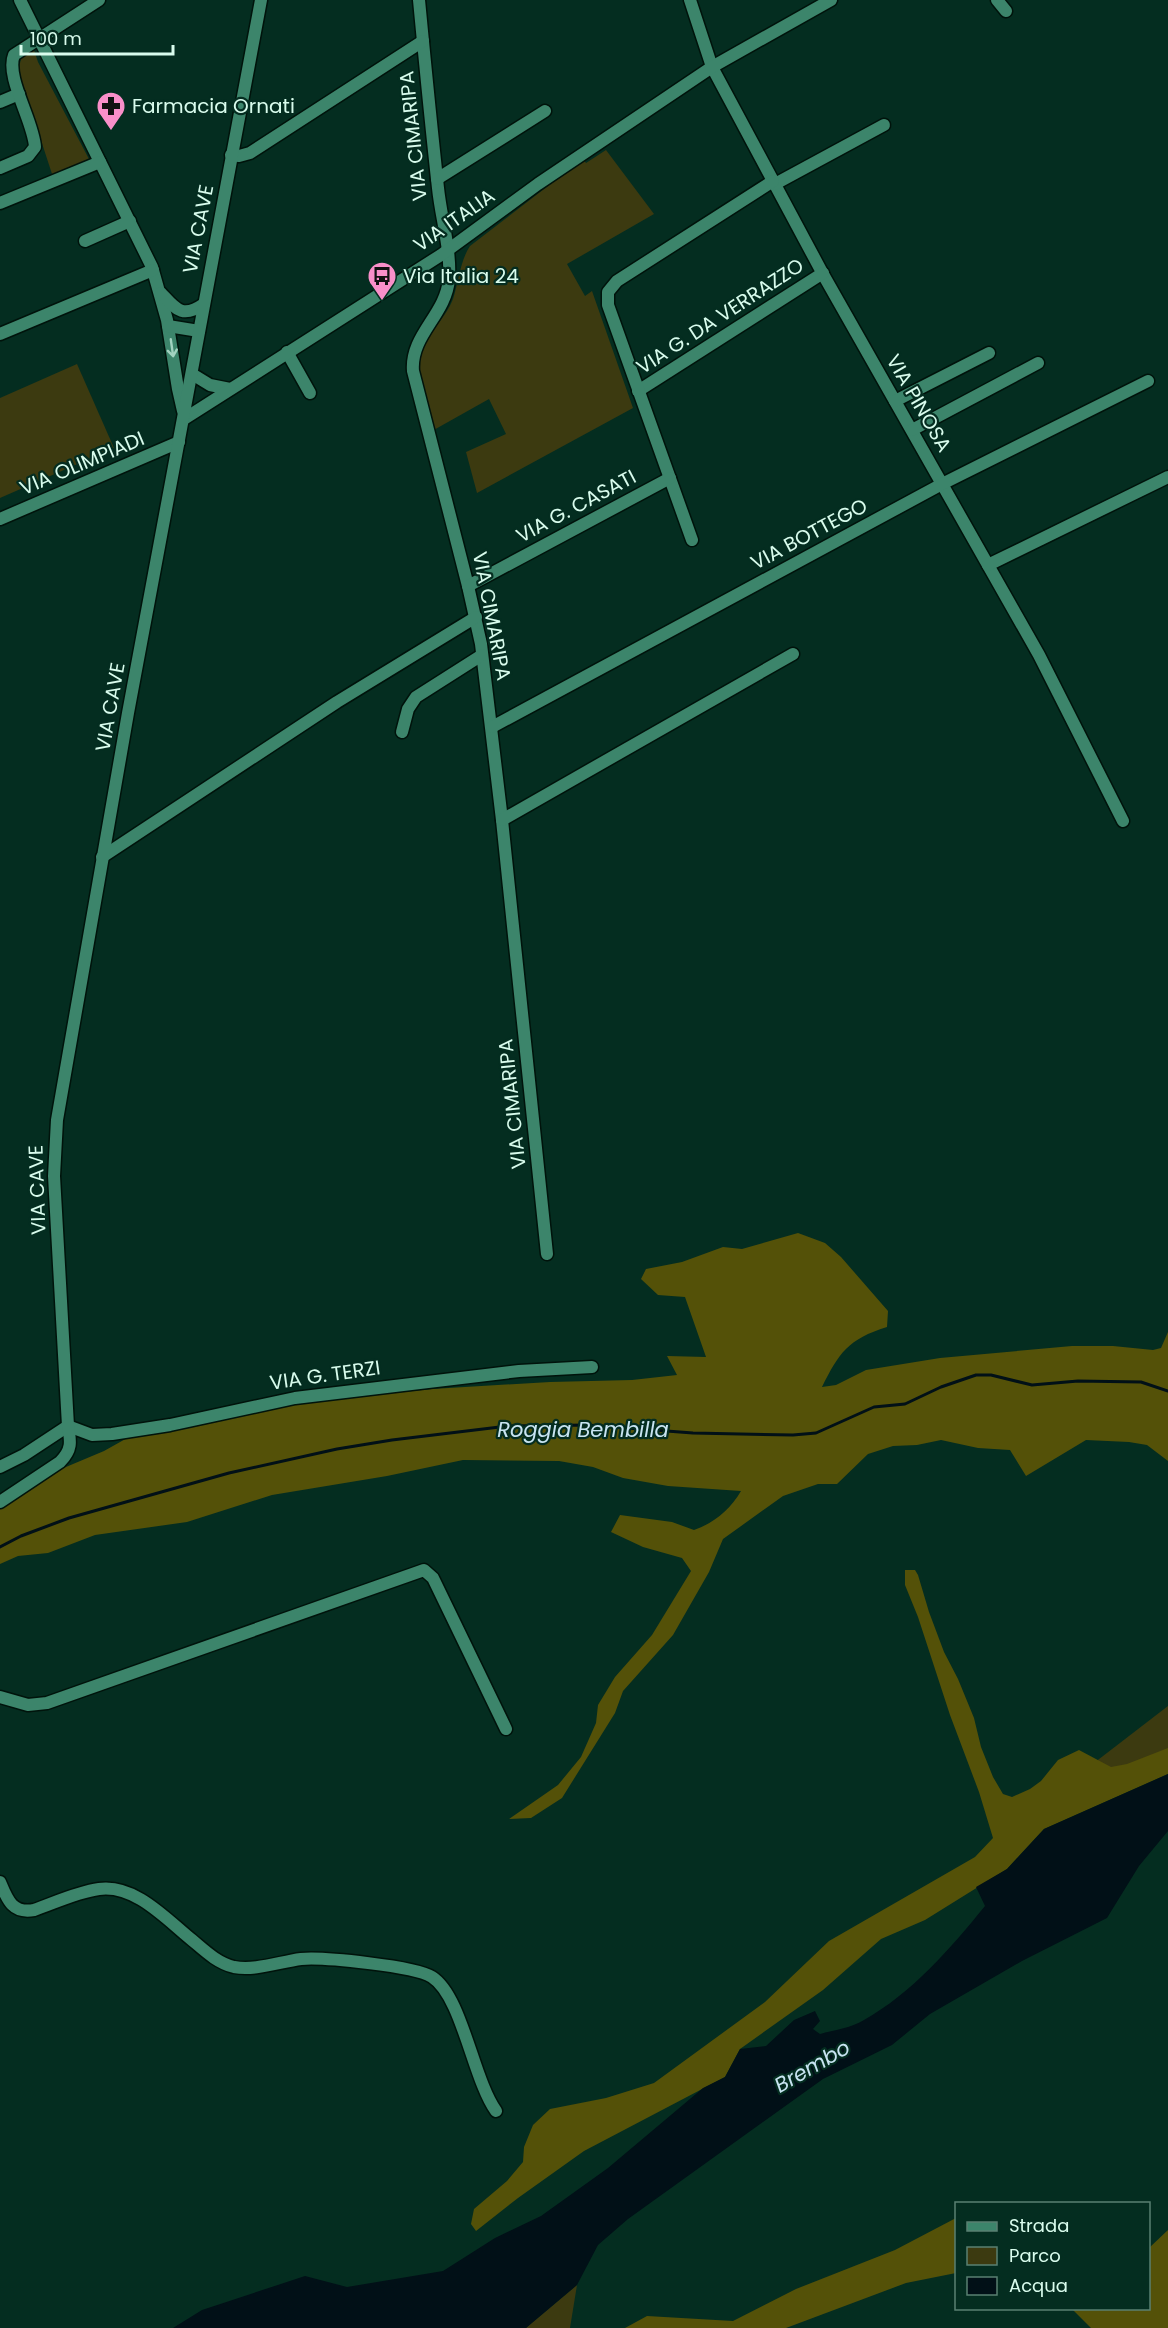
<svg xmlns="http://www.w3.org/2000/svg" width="1168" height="2328" viewBox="0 0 1168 2328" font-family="Poppins,sans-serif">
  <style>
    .green { fill: #3c3a10 }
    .forest { fill: #545108 }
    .water { fill: #011017 }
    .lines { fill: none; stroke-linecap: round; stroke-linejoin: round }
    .stream { stroke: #011017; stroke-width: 3 }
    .minor-casing { stroke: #00130b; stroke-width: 15 }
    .minor { stroke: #3c856b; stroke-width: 12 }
    .oneway { stroke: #a2d2c0 }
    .labels { text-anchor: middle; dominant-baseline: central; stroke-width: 4.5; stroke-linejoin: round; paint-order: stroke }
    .poi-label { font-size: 20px; fill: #d9fced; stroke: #042d20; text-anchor: start }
    .street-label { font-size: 20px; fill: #d9fced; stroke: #042d20 }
    .water-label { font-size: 21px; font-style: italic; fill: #c8e4f1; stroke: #042d20 }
  </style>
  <rect width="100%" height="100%" fill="#042d20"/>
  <g class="green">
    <path d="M33 47 38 62 90 161 53 177 18 70 22 56Z"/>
    <path d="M606 150 654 214 567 264 585 296 592 291 633 408 477 493 466 452 506 434 489 399 432 431C425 405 408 371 423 346 432 329 446 317 453 299 459 281 460 261 470 246L583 159 586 163Z"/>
    <path d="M77 364 114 448 0 498V398Z"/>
    <path d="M1168 1706V1768L1016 1823Z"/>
    <path d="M577 2285 570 2328H526L527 2327Z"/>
  </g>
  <g class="forest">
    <path d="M798 1233 825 1243 841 1257 888 1311 887 1327C848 1339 839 1353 822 1387L836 1385 866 1370 940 1358 1072 1346H1113L1153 1350 1161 1348 1168 1332V1461L1147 1445 1129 1442 1086 1440 1026 1476 1010 1450 978 1448 941 1440 917 1445 893 1446 868 1454 837 1484H818L783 1496 723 1539 709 1572 673 1635 623 1691 615 1713 562 1798 531 1818 509 1819 558 1785 581 1757 596 1723 598 1705 615 1677 652 1635 691 1571 682 1558 643 1547 611 1532 620 1515 672 1522 694 1530C714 1523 730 1510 741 1491L668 1486 623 1478 593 1467 559 1461 463 1460 387 1476 272 1495 187 1522 95 1535 48 1553 18 1556 0 1564V1506L54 1472 104 1451 129 1437 293 1403 432 1389 550 1382 632 1380 677 1375 667 1356 706 1357 685 1297 658 1295 641 1279 646 1269 682 1262 723 1247 742 1249Z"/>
    <path d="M905 1570H915L918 1575 929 1612 944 1652 958 1679 974 1718 981 1747 993 1777 1003 1794 1012 1797 1030 1789 1041 1781 1058 1760 1079 1750 1111 1767 1127 1764 1168 1748V1774L1044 1829 1007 1869 925 1920 881 1939 823 1990 740 2049 725 2077 584 2151 518 2198 476 2231 471 2224 474 2209 507 2181 523 2162 524 2147 533 2125 550 2109 606 2098 654 2083 765 2002 829 1941 975 1857 993 1838 979 1792 950 1715 918 1617 905 1585Z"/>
    <path d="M956 2218V2273L906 2283 786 2328H625L647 2316 733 2321 796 2289 895 2250Z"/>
    <path d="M1168 2230V2328H1091L1072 2309 1148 2308 1149 2248Z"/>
  </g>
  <path class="water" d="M1168 1774V1831L1139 1866 1107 1918 1022 1961 930 2014 892 2045 823 2079 628 2219 598 2245 577 2285 526 2328H173L202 2310 305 2276 347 2287 443 2271 495 2238 541 2216 608 2168 703 2088 725 2077 740 2049 766 2046 794 2020 815 2011 820 2021 813 2029 820 2034C834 2030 851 2028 864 2020 912 1993 950 1949 985 1906L976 1887 1007 1869 1044 1829Z"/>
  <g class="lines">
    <path class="stream" d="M0 1547 21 1536 69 1518 229 1473 337 1449 392 1440 508 1426 587 1425 693 1433 793 1435 816 1433 874 1407 905 1404 941 1387 976 1375H991L1032 1385 1078 1381 1141 1382 1168 1391"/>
    <g class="minor-casing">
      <g id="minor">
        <path d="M20 0 152 267 167 320 178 389 183 411"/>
        <path d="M419 0C425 63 431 125 438 188 441 218 451 249 449 279 446 315 410 335 413 371L468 586 481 644 502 820 547 1254"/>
        <path d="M690 0 712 67 824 276 1039 655 1123 821"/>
        <path d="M997 0 1006 11"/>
        <path d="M0 102 19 94"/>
        <path d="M231 155 239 156 250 153 423 41"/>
        <path d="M0 168 28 156 35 147C34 122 5 77 14 55L99 0"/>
        <path d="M437 179 545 111"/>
        <path d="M775 184 884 125"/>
        <path d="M0 203 100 162"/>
        <path d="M85 241 130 221"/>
        <path d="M161 293C176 309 182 319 204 304"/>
        <path d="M168 326 199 331"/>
        <path d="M0 334 153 270"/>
        <path d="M287 352 310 393"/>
        <path d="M192 374 210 385 230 389"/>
        <path d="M638 391 823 273"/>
        <path d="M895 401 989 353"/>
        <path d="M184 419 441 255 538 184 712 67 831 0"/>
        <path d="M912 430 1038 363"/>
        <path d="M0 519 179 442"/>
        <path d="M692 540 608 305V292L617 281 773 181"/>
        <path d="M988 565 1168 477"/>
        <path d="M468 586 670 478"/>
        <path d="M492 727 942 484 1148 381"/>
        <path d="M402 732 408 709 416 697 482 655"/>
        <path d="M502 820 793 654"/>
        <path d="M102 857 337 702 476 617"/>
        <path d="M68 1426 92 1435 112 1434 170 1425 295 1398 519 1371 592 1367"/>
        <path d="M0 1467 24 1455 68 1426"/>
        <path d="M0 1502 60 1462C72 1450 71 1442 68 1426L54 1176 57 1120 128 713 261 0"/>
        <path d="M0 1697 28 1705 47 1703 424 1570 433 1578 506 1729"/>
        <path d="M0 1882C7 1899 12 1914 34 1910 54 1903 77 1892 99 1889 135 1884 166 1919 192 1940 204 1950 217 1963 234 1967 255 1971 279 1962 301 1959 323 1957 415 1966 432 1977 462 1996 473 2079 496 2111"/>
      </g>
    </g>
    <use href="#minor" class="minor"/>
  </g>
  <defs><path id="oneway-shaft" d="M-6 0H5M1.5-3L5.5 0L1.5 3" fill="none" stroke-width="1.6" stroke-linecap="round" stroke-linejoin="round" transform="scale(1.5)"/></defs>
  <use class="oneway" href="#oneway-shaft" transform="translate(172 348) rotate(82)"/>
  <defs>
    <g id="pharmacy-pin" transform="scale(1.5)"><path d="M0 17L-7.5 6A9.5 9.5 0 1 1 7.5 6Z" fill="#f98fc9" stroke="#042d20"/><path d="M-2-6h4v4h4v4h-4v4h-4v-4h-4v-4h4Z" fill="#111"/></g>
    <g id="bus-pin" transform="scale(1.5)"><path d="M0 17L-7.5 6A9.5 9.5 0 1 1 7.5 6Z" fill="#f98fc9" stroke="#042d20"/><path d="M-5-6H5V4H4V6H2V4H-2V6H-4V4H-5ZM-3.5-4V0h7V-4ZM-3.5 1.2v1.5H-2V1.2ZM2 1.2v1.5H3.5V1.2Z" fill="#111"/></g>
  </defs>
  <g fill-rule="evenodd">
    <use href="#pharmacy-pin" x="111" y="106"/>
    <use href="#bus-pin" x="382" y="276"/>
  </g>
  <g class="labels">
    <g class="poi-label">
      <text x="132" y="106">Farmacia Ornati</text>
      <text x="403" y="276">Via Italia 24</text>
    </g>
    <g class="street-label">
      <text transform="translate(413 136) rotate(-96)">VIA CIMARIPA</text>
      <text transform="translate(454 220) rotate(-35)">VIA ITALIA</text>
      <text transform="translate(198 229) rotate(-79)">VIA CAVE</text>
      <text transform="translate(720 316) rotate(-33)">VIA G. DA VERRAZZO</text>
      <text transform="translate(919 403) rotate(60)">VIA PINOSA</text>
      <text transform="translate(82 463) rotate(-23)">VIA OLIMPIADI</text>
      <text transform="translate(576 506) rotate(-28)">VIA G. CASATI</text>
      <text transform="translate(809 534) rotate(-28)">VIA BOTTEGO</text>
      <text transform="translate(492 616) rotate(79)">VIA CIMARIPA</text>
      <text transform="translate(110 707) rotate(-80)">VIA CAVE</text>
      <text transform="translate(512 1104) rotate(-96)">VIA CIMARIPA</text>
      <text transform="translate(37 1190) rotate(-92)">VIA CAVE</text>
      <text transform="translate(325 1375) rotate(-8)">VIA G. TERZI</text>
    </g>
    <g class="water-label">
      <text x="583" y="1429">Roggia Bembilla</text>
      <text transform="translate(812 2066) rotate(-30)">Brembo</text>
    </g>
  </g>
  <rect x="955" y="2202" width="195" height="108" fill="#042d20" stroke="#598072" stroke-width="1.5"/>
  <rect x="967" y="2222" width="30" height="9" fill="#3c856b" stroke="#598072" stroke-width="1.5"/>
  <text x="1009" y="2232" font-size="18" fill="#d9fced">Strada</text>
  <rect x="967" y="2247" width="30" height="18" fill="#3c3a10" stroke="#598072" stroke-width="1.5"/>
  <text x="1009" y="2262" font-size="18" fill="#d9fced">Parco</text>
  <rect x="967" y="2277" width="30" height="18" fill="#011017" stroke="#598072" stroke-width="1.5"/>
  <text x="1009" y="2292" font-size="18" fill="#d9fced">Acqua</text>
  <path d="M21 45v9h152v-9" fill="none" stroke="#d9fced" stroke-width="3"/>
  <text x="30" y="45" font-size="18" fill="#d9fced" stroke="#042d20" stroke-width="4.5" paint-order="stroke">100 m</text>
</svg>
